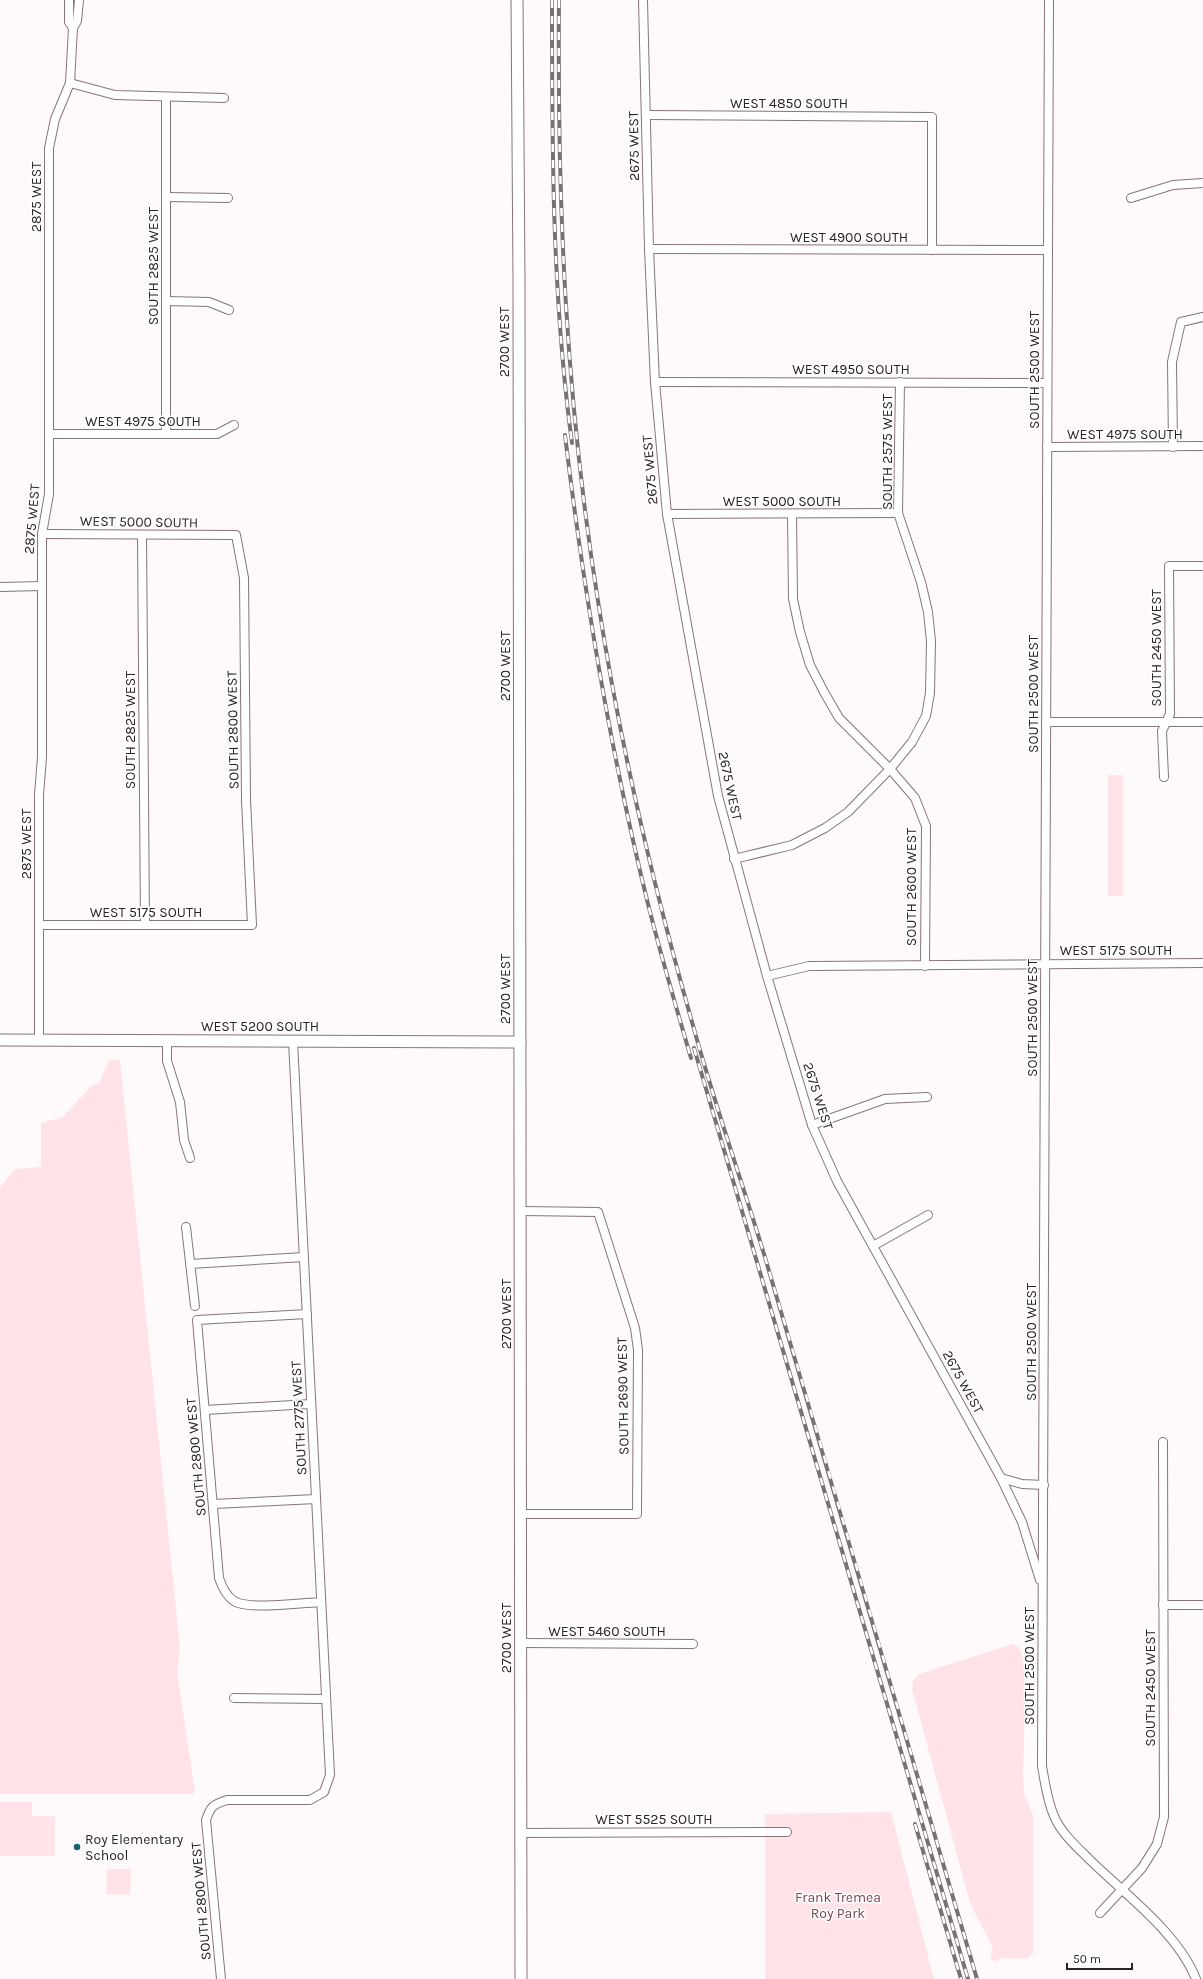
<svg xmlns="http://www.w3.org/2000/svg" width="1203" height="1979" viewBox="0 0 1203 1979" font-family="Karla,sans-serif">
  <style>
    .green { fill: #ffe3e9 }
    .lines { fill: none; stroke-linecap: round; stroke-linejoin: round }
    .minor-casing { stroke: #867579; stroke-width: 10 }
    .tertiary-casing { stroke: #867579; stroke-width: 13 }
    .minor { stroke: #fff; stroke-width: 8 }
    .tertiary { stroke: #fff; stroke-width: 11 }
    .rail-casing { stroke: #777173; stroke-width: 4 }
    .rail { stroke: #fff; stroke-width: 2.5; stroke-dasharray: 8; stroke-linecap: butt }
    .poi-dot { fill: #16636d; stroke: #fff; stroke-width: 1.5 }
    .labels { text-anchor: middle; dominant-baseline: central; stroke-width: 3; stroke-linejoin: round; paint-order: stroke }
    .street-label { font-size: 14px; fill: #2a2325; stroke: #fff }
    .poi-label { font-size: 14px; fill: #2a2325; stroke: #fff; text-anchor: start }
    .park-label { font-size: 14px; fill: #784553; stroke: #fff }
  </style>
  <rect width="100%" height="100%" fill="#fefafb"/>
  <g class="green">
    <rect x="1108" y="775" width="15" height="121"/>
    <path d="M109 1060H120L180 1648 177 1672 195 1791 193 1794H0V1187L15 1169 41 1167V1123L63 1117 92 1085 99 1083Z"/>
    <path d="M1012 1644C1015 1645 1018 1646 1020 1649 1029 1666 1023 1753 1023 1778L1024 1793 1033 1815V1953L1028 1959 1000 1958 995 1962 990 1958 993 1948 970 1903 912 1689 913 1681 919 1674Z"/>
    <path d="M0 1802H32V1816H55V1856H0Z"/>
    <path d="M891 1812 934 1979H765V1814Z"/>
    <path d="M107 1869H131L130 1895 106 1894Z"/>
  </g>
  <g class="lines">
    <g class="minor-casing">
      <g id="minor">
        <path d="M69 0V22L73 28"/>
        <path d="M643 0 649 249 655 382 667 514 718 796 767 976 812 1125 837 1181 1001 1478 1022 1484 1044 1485"/>
        <path d="M1049 0 1042 1766C1045 1783 1047 1800 1054 1816 1061 1833 1077 1847 1090 1860 1126 1895 1178 1933 1196 1979"/>
        <path d="M70 83 115 95 224 98"/>
        <path d="M646 115 932 117V250"/>
        <path d="M166 197 228 198"/>
        <path d="M1131 198 1173 185 1203 183"/>
        <path d="M649 249 1048 250"/>
        <path d="M166 301 209 302 229 310"/>
        <path d="M655 382 1047 383"/>
        <path d="M49 434H217L234 425"/>
        <path d="M166 434V97"/>
        <path d="M1047 447 1203 446"/>
        <path d="M1173 447 1172 362 1181 322 1203 317"/>
        <path d="M667 514 898 513"/>
        <path d="M792 514 793 599 800 632 810 665 824 692 839 718 890 769 915 798 926 826 925 966"/>
        <path d="M142 535 145 925"/>
        <path d="M0 587 42 586"/>
        <path d="M1046 722H1203"/>
        <path d="M1164 777 1162 731 1170 714 1169 566H1203"/>
        <path d="M734 859 792 845 825 828 848 812 890 769 912 742 926 716 930 693 931 641 928 612 921 582 898 513 900 382"/>
        <path d="M39 925H252L246 800 244 578 236 535 42 534"/>
        <path d="M767 976 809 966 1203 963"/>
        <path d="M39 1041V795L42 757V534L49 494V148L55 119 70 83 73 28 77 21 79 0"/>
        <path d="M167 1041V1061L180 1102 184 1140 190 1158"/>
        <path d="M812 1125 885 1099 927 1097"/>
        <path d="M521 1211 598 1212 635 1328 638 1350 637 1514H521"/>
        <path d="M186 1227 195 1306"/>
        <path d="M873 1246 928 1215"/>
        <path d="M190 1264 304 1257"/>
        <path d="M307 1314 197 1320 219 1578C222 1587 226 1596 234 1601 248 1610 302 1603 321 1602"/>
        <path d="M205 1410 311 1404"/>
        <path d="M1001 1478 1022 1522 1040 1580"/>
        <path d="M213 1504 316 1499"/>
        <path d="M1163 1605H1203"/>
        <path d="M521 1643 693 1644"/>
        <path d="M234 1698 326 1699"/>
        <path d="M521 1833 787 1832"/>
        <path d="M1100 1913 1142 1868 1157 1844 1164 1817 1163 1442"/>
        <path d="M221 1979 206 1820C211 1806 212 1805 227 1800H310L324 1792 330 1775 293 1041"/>
      </g>
    </g>
    <g class="tertiary-casing">
      <g id="tertiary">
        <path d="M517 0 519 282 521 1979"/>
        <path d="M0 1040 520 1042"/>
      </g>
    </g>
    <use href="#minor" class="minor"/>
    <use href="#tertiary" class="tertiary"/>
    <g class="rail-casing">
      <g id="rail">
        <path d="M552 0C552 148 552 296 572 443"/>
        <path d="M559 0C557 202 566 401 598 601 620 745 654 889 694 1029 715 1105 741 1179 764 1254 836 1495 906 1737 977 1979"/>
        <path d="M565 435C584 593 610 750 648 904 661 956 676 1007 691 1058"/>
        <path d="M694 1048 968 1979"/>
        <path d="M915 1824 961 1979"/>
      </g>
    </g>
    <use href="#rail" class="rail"/>
  </g>
  <circle class="poi-dot" cx="77" cy="1847" r="4"/>
  <g class="labels">
    <g class="street-label">
      <text x="789" y="103">WEST 4850 SOUTH</text>
      <text transform="translate(634 146) rotate(-91)">2675 WEST</text>
      <text transform="translate(36 197) rotate(-90)">2875 WEST</text>
      <text x="849" y="237">WEST 4900 SOUTH</text>
      <text transform="translate(153 266) rotate(-90)">SOUTH 2825 WEST</text>
      <text transform="translate(504 342) rotate(-90)">2700 WEST</text>
      <text x="851" y="369">WEST 4950 SOUTH</text>
      <text transform="translate(1034 370) rotate(-90)">SOUTH 2500 WEST</text>
      <text x="143" y="421">WEST 4975 SOUTH</text>
      <text x="1125" y="434">WEST 4975 SOUTH</text>
      <text transform="translate(887 452) rotate(-90)">SOUTH 2575 WEST</text>
      <text transform="translate(650 470) rotate(-95)">2675 WEST</text>
      <text x="782" y="501">WEST 5000 SOUTH</text>
      <text transform="translate(32 519) rotate(-85)">2875 WEST</text>
      <text transform="translate(139 522) rotate(1)">WEST 5000 SOUTH</text>
      <text transform="translate(1156 648) rotate(-90)">SOUTH 2450 WEST</text>
      <text transform="translate(505 666) rotate(-90)">2700 WEST</text>
      <text transform="translate(1033 694) rotate(-90)">SOUTH 2500 WEST</text>
      <text transform="translate(130 730) rotate(-90)">SOUTH 2825 WEST</text>
      <text transform="translate(233 730) rotate(-91)">SOUTH 2800 WEST</text>
      <text transform="translate(730 786) rotate(78)">2675 WEST</text>
      <text transform="translate(26 844) rotate(-90)">2875 WEST</text>
      <text transform="translate(911 887) rotate(-90)">SOUTH 2600 WEST</text>
      <text x="146" y="912">WEST 5175 SOUTH</text>
      <text x="1116" y="950">WEST 5175 SOUTH</text>
      <text transform="translate(505 989) rotate(-90)">2700 WEST</text>
      <text transform="translate(1032 1018) rotate(-90)">SOUTH 2500 WEST</text>
      <text x="260" y="1026">WEST 5200 SOUTH</text>
      <text transform="translate(818 1096) rotate(72)">2675 WEST</text>
      <text transform="translate(506 1314) rotate(-90)">2700 WEST</text>
      <text transform="translate(1031 1342) rotate(-90)">SOUTH 2500 WEST</text>
      <text transform="translate(963 1382) rotate(61)">2675 WEST</text>
      <text transform="translate(623 1396) rotate(-91)">SOUTH 2690 WEST</text>
      <text transform="translate(299 1418) rotate(-93)">SOUTH 2775 WEST</text>
      <text transform="translate(196 1457) rotate(-95)">SOUTH 2800 WEST</text>
      <text x="607" y="1631">WEST 5460 SOUTH</text>
      <text transform="translate(506 1638) rotate(-90)">2700 WEST</text>
      <text transform="translate(1029 1666) rotate(-90)">SOUTH 2500 WEST</text>
      <text transform="translate(1150 1688) rotate(-90)">SOUTH 2450 WEST</text>
      <text x="654" y="1819">WEST 5525 SOUTH</text>
      <text transform="translate(201 1901) rotate(-95)">SOUTH 2800 WEST</text>
    </g>
    <g class="poi-label">
      <text x="85" y="1839">Roy Elementary<tspan x="85" dy="16">School</tspan></text>
    </g>
    <g class="park-label">
      <text x="838" y="1897">Frank Tremea<tspan x="838" dy="16">Roy Park</tspan></text>
    </g>
  </g>
  <path d="M1067 1963v6h65v-6" fill="none" stroke="#2a2325" stroke-width="2"/>
  <text x="1073" y="1963" font-size="12" fill="#2a2325" stroke="#ffffff" stroke-width="3" paint-order="stroke">50 m</text>
</svg>
